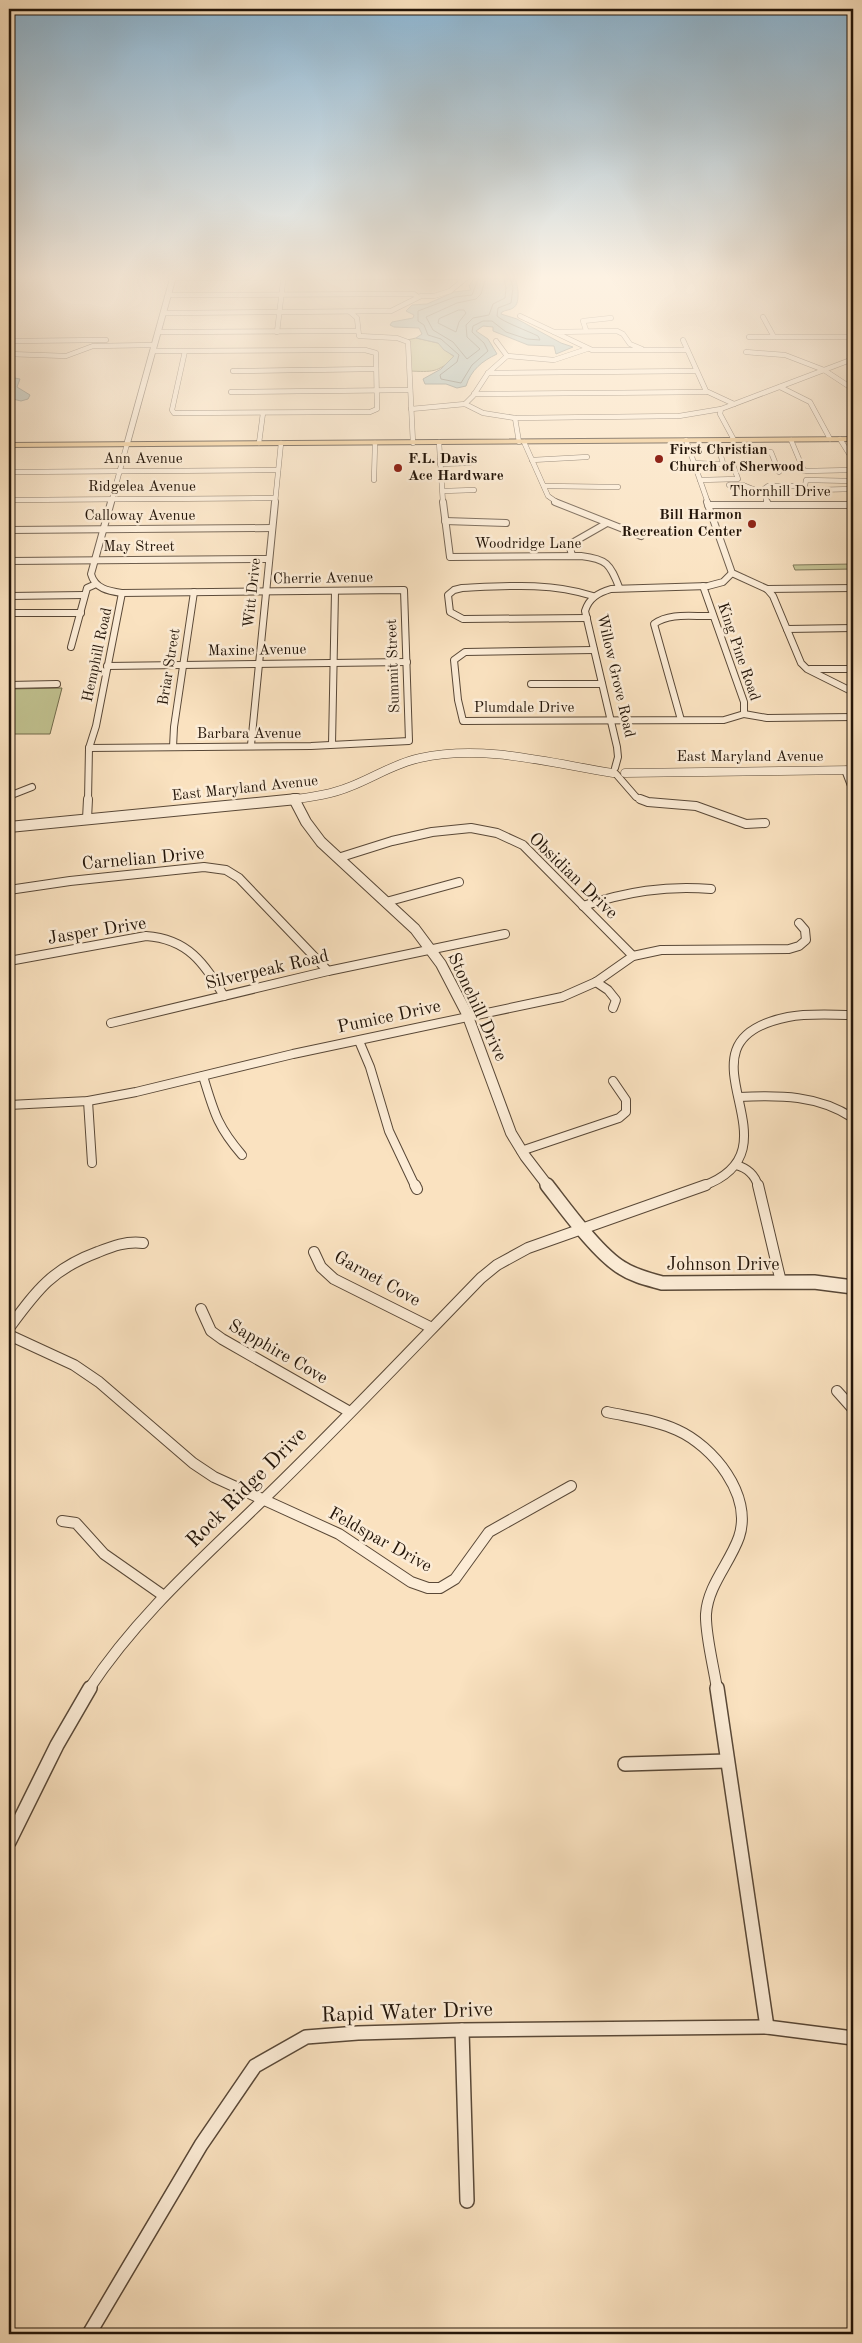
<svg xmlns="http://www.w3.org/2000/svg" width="862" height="2343" viewBox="0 0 862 2343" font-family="'Old Standard TT',serif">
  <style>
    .green { fill: #c1c290; stroke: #726c4c }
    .water { fill: #a1bcba; stroke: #6f7973 }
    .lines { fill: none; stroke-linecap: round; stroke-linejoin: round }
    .shore { stroke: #626862; stroke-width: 1 }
    .minor-far4-casing { stroke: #594837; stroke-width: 5.5 }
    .minor-far3-casing { stroke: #594837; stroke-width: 8 }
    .minor-far2-casing { stroke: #594837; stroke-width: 10 }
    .minor-far1-casing { stroke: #594837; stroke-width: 12 }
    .minor-casing { stroke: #594837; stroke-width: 16 }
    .tertiary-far3-casing { stroke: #594837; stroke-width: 7 }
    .tertiary-far2-casing { stroke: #594837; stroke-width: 9 }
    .tertiary-far1-casing { stroke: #594837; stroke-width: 12 }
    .tertiary-casing { stroke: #594837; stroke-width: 16 }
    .primary-casing { stroke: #231509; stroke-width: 2 }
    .minor-far4 { stroke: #fcecd6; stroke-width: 4.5 }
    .minor-far3 { stroke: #fcecd6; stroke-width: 6 }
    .minor-far2 { stroke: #fcecd6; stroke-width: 8 }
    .minor-far1 { stroke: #fcecd6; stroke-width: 10 }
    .minor { stroke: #fcecd6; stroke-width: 13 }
    .tertiary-far3 { stroke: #fcecd6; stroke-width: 5.5 }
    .tertiary-far2 { stroke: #fcecd6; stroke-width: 8 }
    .tertiary-far1 { stroke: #fcecd6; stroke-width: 10 }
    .tertiary { stroke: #fcecd6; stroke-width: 13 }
    .primary { fill: #edc180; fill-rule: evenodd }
    .poi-dot { fill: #8f2418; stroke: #fcecd6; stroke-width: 2 }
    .labels { text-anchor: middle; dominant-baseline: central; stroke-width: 5; stroke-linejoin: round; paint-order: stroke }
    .far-poi-label { font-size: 15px; font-weight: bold; fill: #231509; stroke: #fcecd6; text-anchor: start }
    .far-street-label { font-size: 15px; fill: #231509; stroke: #fcecd6 }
    .street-label { font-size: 18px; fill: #231509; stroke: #fcecd6 }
    .near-street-label { font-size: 21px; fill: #231509; stroke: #fcecd6 }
  </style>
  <rect width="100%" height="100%" fill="#fae2c0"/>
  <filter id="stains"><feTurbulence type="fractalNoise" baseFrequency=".004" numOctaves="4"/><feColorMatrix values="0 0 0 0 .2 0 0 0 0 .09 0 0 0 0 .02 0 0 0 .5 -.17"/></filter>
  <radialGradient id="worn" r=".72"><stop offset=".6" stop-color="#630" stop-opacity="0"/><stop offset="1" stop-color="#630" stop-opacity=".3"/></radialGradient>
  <g class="green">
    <path d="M416 338 438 343 454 357C438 373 432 372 409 371L407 340Z"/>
    <path d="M853 564V569L795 570 793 565Z"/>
    <path d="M62 688 50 734H9V689Z"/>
  </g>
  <g class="water">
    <path d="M477 274H514C517 281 522 303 513 308 511 310 505 310 502 312L501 314 517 319 561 343 573 347 556 354 554 346 528 345 493 331V327L483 326 476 331 488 339 497 354C482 361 471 370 466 386L457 388 446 384H425L423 379 441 369 454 356 444 350 438 343 416 338 422 334 419 328 394 327 390 325 392 322 413 318 414 315 406 311 412 305 427 304 454 292 471 290 469 286Z"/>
    <path d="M9 377 20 379 17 387 30 395 28 399 21 401 9 398 11 390 9 386Z"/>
  </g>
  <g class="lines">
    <g class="shore">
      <path d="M480 274 472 295 455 297 418 311V321L424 325 428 335 441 339 459 355 457 362 440 375 441 379 461 383 472 365 488 351 484 343 472 332 473 326 483 321H492L506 332 527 339 540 340 538 336C528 331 503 322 497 316L498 308 511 303 513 288 509 274"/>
      <path d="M487 274 481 294 476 299 457 303 426 317 433 330 453 342 467 359 480 349 467 337 466 325 473 318 489 315 493 304 505 298 506 288 503 274"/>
      <path d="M459 310H464L466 313 459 322 456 332 438 323 439 319Z"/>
    </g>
    <g class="minor-far4-casing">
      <g id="minor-far4">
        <path d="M173 278 468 277"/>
        <path d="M169 295 414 294 418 297"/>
        <path d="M350 312 357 318 359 336 397 338 408 342 413 443"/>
        <path d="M163 313 391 311 421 296H434L450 291 471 274"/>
        <path d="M520 316 554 332"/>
        <path d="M763 317 774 337"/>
        <path d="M586 330 583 321 611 318"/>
        <path d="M158 332 357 331"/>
        <path d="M277 332 284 274"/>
        <path d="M749 337H853"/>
        <path d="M683 340 706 391 734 404"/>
        <path d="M9 341 106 340"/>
        <path d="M496 341 507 356"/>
        <path d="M642 349 630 344 623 334 617 331 554 332 592 350H687"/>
        <path d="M153 351 365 350 376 353 377 409 370 412 174 413 172 410 185 351"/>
        <path d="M746 352 785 355 824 370 853 389"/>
        <path d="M9 354 66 356 93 346 154 345"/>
        <path d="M233 371 376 369"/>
        <path d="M488 373 696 371"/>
        <path d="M780 387 810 402 830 439"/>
        <path d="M231 392 410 390"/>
        <path d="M474 394 707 392"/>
        <path d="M465 404 483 413 515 418 679 416 721 409"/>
        <path d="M411 409 465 404 473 396 488 373 507 356 554 360 587 349"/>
        <path d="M515 418 519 442"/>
        <path d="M840 439 853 460"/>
        <path d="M686 440 708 503"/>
        <path d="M734 440 720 414 721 409 853 359"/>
        <path d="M791 440 804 471 853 470"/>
        <path d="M439 442 443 503"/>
        <path d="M524 442 548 496 558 503"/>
        <path d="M259 443 263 413"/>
        <path d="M9 456 13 445"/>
        <path d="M440 458 472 460 470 463 440 464"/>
        <path d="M532 460 587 457"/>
        <path d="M694 463 733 465 738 479 700 480"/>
        <path d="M723 463 720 453 771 452 779 472"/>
        <path d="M9 472 278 470"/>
        <path d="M374 480 375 443"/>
        <path d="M729 485H743L765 494 767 503"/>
        <path d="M544 486 618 487"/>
        <path d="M814 490 853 489"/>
        <path d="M443 491 474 490"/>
        <path d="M760 492 768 486H805L806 480 853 481"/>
        <path d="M9 500 275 498"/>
        <path d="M111 503 127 444"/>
        <path d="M275 503 281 443"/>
      </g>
    </g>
    <g class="minor-far3-casing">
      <g id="minor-far3">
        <path d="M443 502 450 557 581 556C607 559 610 564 619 587"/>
        <path d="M555 502 641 536"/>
        <path d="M707 502 732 573 767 589 773 596 801 663 807 669 853 692"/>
        <path d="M767 502 768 505"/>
        <path d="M708 505H853"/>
        <path d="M445 521 506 523"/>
        <path d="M9 530 272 528"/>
        <path d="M572 555 570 548 572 543 607 523"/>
        <path d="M9 561 269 559"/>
        <path d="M767 589 853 588"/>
        <path d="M9 596 84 595"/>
        <path d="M9 613H81"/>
        <path d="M587 618 463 619 450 612 448 595 454 590 462 588C506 586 550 582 593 596"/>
        <path d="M787 629 853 628"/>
        <path d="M71 647 87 588 96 584"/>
        <path d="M594 650 465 652 454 660 458 700 463 721 724 720 744 714V702L703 586"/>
        <path d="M107 666 407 662"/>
        <path d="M810 669H853"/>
        <path d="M531 684H602"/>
        <path d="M9 685 57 684"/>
        <path d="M744 714 767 718 853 717"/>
        <path d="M681 720 654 624C670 612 694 617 713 616"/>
        <path d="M332 744 335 591"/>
        <path d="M251 745 275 502"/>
        <path d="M173 747 174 727 194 592"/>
        <path d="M89 748 311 746 409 741 404 590 122 593C109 591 95 589 91 574L111 502"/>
        <path d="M615 768 618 757 617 747 585 611C589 598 598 593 611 589L708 586 723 582 732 573"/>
        <path d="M845 770 853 791"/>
        <path d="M616 774 636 797 643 800"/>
        <path d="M9 796 32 787"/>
        <path d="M88 800 89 748 96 726 122 593"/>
      </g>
    </g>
    <g class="minor-far2-casing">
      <g id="minor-far2">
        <path d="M640 799 648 802 696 806 746 824 765 823"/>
        <path d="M87 819 88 799"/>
        <path d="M338 858 392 841 432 832 471 828 497 833 523 845 633 956"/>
        <path d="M9 890 70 881 204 867 226 870 239 878 328 971"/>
        <path d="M386 902 459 882"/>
        <path d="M583 906C626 892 666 885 711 889"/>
        <path d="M9 961 146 936C188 939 204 963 224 996"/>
        <path d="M596 982 608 990 616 1000 613 1008"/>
        <path d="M111 1023 328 971 505 934"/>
        <path d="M359 1041 370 1067 389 1131 415 1186"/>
        <path d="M203 1076C214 1112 217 1126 242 1155"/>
        <path d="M739 1097C780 1095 818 1095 853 1118"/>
        <path d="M88 1101 92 1163"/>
        <path d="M9 1105 88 1101 136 1092 293 1054 562 997 596 982 633 956 661 950 789 949 799 946 806 940 805 930 799 923"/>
        <path d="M521 1151 619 1118 626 1112V1100L613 1081"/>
        <path d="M736 1165C747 1168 755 1175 758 1186"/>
        <path d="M703 1186C808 1148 663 1042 788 1017 809 1013 831 1015 853 1015"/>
      </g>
    </g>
    <g class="minor-far1-casing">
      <g id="minor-far1">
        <path d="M415 1185 417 1189"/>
        <path d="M758 1185 781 1282"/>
        <path d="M314 1252 321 1267 334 1279 432 1328"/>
        <path d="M201 1309 211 1331 222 1339 350 1412"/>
        <path d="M9 1328C37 1290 52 1269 98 1252 113 1246 126 1241 143 1243"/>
        <path d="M9 1335 74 1365 99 1382 193 1463 214 1477 339 1534 411 1582 428 1588H440L455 1579 489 1532 571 1486"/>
        <path d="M837 1391 853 1409"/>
        <path d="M607 1412C630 1417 655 1420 677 1430 713 1446 753 1495 739 1537 730 1563 708 1585 706 1614 705 1634 714 1668 717 1689"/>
        <path d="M62 1521 76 1523 104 1554 164 1596"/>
        <path d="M89 1689C139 1613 207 1555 271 1492 343 1422 411 1350 481 1278L497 1265 528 1248 706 1185"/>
      </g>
    </g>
    <g class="minor-casing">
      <g id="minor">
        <path d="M717 1688 767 2027"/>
        <path d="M625 1764 727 1761"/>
        <path d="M9 1842 57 1745 90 1688"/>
        <path d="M462 2030 467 2201"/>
        <path d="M89 2334 201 2145 255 2066 306 2037 358 2033 462 2030 767 2027 853 2038"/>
      </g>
    </g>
    <g class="tertiary-far3-casing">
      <path id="tertiary-far3" d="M127 444 174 274"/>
    </g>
    <g class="tertiary-far2-casing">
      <g id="tertiary-far2">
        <path d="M625 773 853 770"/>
        <path d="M286 800C307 798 330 795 349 787 373 778 395 763 420 758 484 744 550 763 613 773"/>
      </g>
    </g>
    <g class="tertiary-far1-casing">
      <g id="tertiary-far1">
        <path d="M294 799 306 822 321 842 415 929 441 964 467 1014 511 1133 525 1156 548 1186"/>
        <path d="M9 827 297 799"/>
      </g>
    </g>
    <g class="tertiary-casing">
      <path id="tertiary" d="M547 1185C565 1208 598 1254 622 1268 634 1276 648 1279 662 1283L814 1282 853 1287"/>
    </g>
    <g class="primary-casing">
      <path id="primary" d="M853 437V441L9 447V443Z"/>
    </g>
    <use href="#minor-far4" class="minor-far4"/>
    <use href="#minor-far3" class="minor-far3"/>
    <use href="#minor-far2" class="minor-far2"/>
    <use href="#minor-far1" class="minor-far1"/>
    <use href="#minor" class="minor"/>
    <use href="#tertiary-far3" class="tertiary-far3"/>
    <use href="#tertiary-far2" class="tertiary-far2"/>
    <use href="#tertiary-far1" class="tertiary-far1"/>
    <use href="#tertiary" class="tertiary"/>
    <use href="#primary" class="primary"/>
  </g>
  <linearGradient id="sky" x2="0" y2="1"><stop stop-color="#8bb7d6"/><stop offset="0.46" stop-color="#fdf2e3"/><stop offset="1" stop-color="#fdf2e3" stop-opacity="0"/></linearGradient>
  <rect width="862" height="602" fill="url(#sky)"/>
  <g class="poi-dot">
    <circle cx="659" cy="459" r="5"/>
    <circle cx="398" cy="468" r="5"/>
    <circle cx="752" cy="524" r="5"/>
  </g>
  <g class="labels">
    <g class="far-poi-label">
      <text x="669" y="450">First Christian<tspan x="669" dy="17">Church of Sherwood</tspan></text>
      <text x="408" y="459">F.L. Davis<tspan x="408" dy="17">Ace Hardware</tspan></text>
      <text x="742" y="515" text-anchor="end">Bill Harmon<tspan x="742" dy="17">Recreation Center</tspan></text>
    </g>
    <g class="far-street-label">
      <text x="143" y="459">Ann Avenue</text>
      <text x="142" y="487">Ridgelea Avenue</text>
      <text x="780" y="492">Thornhill Drive</text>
      <text x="140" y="516">Calloway Avenue</text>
      <text x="528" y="544">Woodridge Lane</text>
      <text x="139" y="547">May Street</text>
      <text transform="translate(323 579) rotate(-1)">Cherrie Avenue</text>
      <text transform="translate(253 593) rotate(-84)">Witt Drive</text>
      <text transform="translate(257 651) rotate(-1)">Maxine Avenue</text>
      <text transform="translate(738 652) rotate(71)">King Pine Road</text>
      <text transform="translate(98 655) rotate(-78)">Hemphill Road</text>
      <text transform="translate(394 666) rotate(-92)">Summit Street</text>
      <text transform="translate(170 667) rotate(-81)">Briar Street</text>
      <text transform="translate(615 676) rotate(77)">Willow Grove Road</text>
      <text x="524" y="708">Plumdale Drive</text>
      <text x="249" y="734">Barbara Avenue</text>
      <text x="750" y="757">East Maryland Avenue</text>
      <text transform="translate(245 789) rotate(-6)">East Maryland Avenue</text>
    </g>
    <g class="street-label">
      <text transform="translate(143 859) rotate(-5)">Carnelian Drive</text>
      <text transform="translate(573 876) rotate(44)">Obsidian Drive</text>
      <text transform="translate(97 931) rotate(-9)">Jasper Drive</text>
      <text transform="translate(267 970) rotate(-13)">Silverpeak Road</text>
      <text transform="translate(477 1007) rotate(65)">Stonehill Drive</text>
      <text transform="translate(389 1017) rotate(-12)">Pumice Drive</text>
      <text x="723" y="1265">Johnson Drive</text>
      <text transform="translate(377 1279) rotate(29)">Garnet Cove</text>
      <text transform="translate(278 1352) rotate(30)">Sapphire Cove</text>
      <text transform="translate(380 1540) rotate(29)">Feldspar Drive</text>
    </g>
    <g class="near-street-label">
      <text transform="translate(247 1488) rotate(-45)">Rock Ridge Drive</text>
      <text transform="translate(407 2013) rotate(-2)">Rapid Water Drive</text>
    </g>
  </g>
  <rect width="862" height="2343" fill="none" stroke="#fae2c0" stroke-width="30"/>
  <rect x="10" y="10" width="842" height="2323" fill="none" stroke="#231509" stroke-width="2.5"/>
  <rect x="15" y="15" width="832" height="2313" fill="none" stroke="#231509"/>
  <rect width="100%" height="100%" filter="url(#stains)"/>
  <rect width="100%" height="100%" fill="url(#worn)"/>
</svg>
